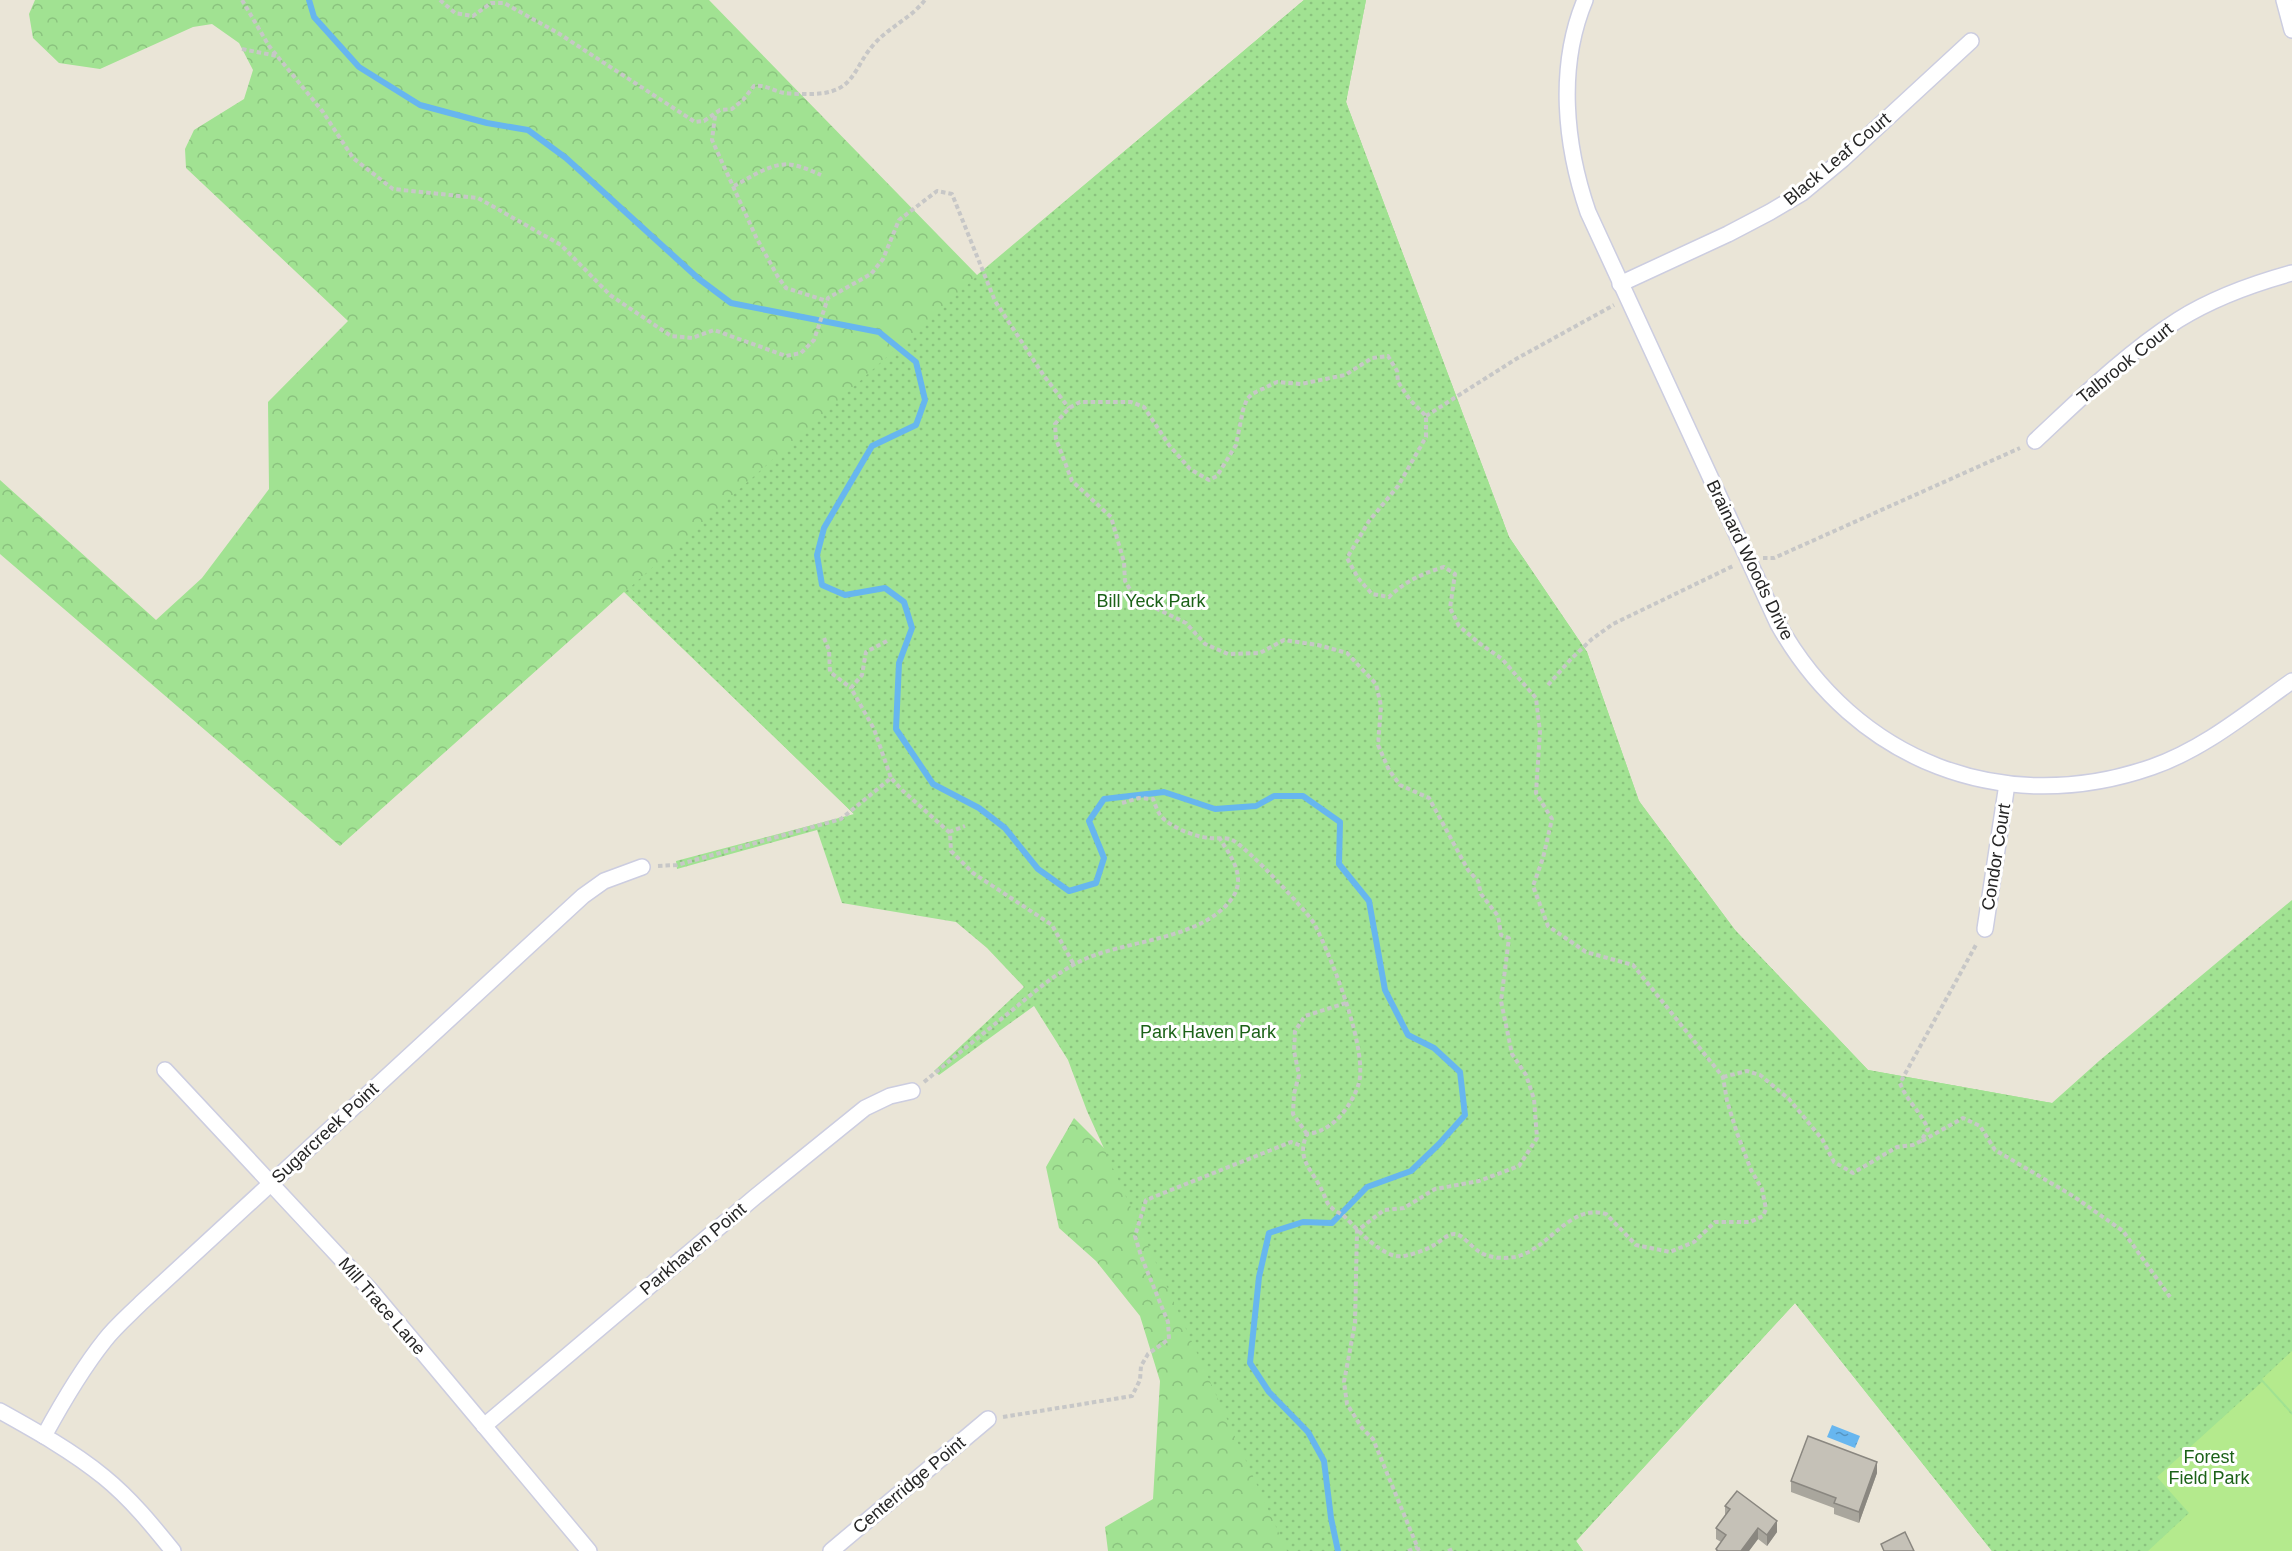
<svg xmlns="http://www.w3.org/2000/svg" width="2292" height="1551" viewBox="0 0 2292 1551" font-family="Arial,sans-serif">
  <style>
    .forest { fill: url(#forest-crowns) }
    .park { fill: url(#park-dots) }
    .pitch { fill: #b4ea8d }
    .water { fill: url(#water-ripples) }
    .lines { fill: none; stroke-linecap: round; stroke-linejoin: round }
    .stream { stroke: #67b6ef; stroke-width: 6 }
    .street-casing { stroke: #cccde0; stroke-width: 18 }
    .path { stroke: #c7c7c7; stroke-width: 4; stroke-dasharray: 4.5 3; stroke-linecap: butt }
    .street { stroke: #fff; stroke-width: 15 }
    .wall { fill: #a9a69d }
    .shaded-wall { fill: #8a8780 }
    .building { fill: #c5c1b7; stroke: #8a8780; stroke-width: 1.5 }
    .labels { text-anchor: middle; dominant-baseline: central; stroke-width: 6; stroke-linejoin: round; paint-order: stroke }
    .street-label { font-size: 18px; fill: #262626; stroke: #fff }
    .park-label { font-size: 18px; fill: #1c6218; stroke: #fff }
  </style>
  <defs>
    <pattern id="forest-crowns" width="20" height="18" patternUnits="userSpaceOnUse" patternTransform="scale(1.5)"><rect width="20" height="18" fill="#a1e292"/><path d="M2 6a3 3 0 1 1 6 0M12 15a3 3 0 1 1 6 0" fill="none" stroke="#8ac27e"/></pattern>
    <pattern id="park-dots" width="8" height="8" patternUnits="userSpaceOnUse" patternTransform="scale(1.5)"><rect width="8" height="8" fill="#a1e292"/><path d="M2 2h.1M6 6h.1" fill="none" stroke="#8ac27e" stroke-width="1.8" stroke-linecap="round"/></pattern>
    <pattern id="water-ripples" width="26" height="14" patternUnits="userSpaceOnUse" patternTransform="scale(1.5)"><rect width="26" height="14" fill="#67b6ef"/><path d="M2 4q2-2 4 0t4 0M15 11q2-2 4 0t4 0" fill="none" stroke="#5594c1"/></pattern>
  </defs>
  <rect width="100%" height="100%" fill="#eae5d7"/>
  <path class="forest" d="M35 0H709L977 275 1304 0H1366L1346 102 1509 537 1587 652 1639 801 1735 930 1868 1070 2052 1103 1992 1551 1795 1303 1576 1541 1583 1551H1108L1105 1527 1153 1499 1160 1381 1140 1316 1096 1261 1059 1228 1046 1167 1074 1118 1162 1206 1029 983 624 592 340 846 0 554V480L156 620 202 578 269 489 268 402 348 321 186 168 185 149 194 130 244 99 253 70 239 43 212 24 193 27 100 69 59 63 33 38 29 14Z"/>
  <path class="park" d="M1304 0H1366L1346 102 1509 537 1587 652 1639 801 1735 930 1868 1070 2052 1103 2099 1061 2292 900V1551H1992L1795 1303 1576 1541 1583 1551H1287L1087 1111 1068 1060 1034 1006 939 1075 934 1071 1024 987 987 948 956 922 842 903 817 830 677 869 676 861 854 814 625 592 977 276Z"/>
  <g class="pitch">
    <path d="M2292 1351V1412L2262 1379Z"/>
    <path d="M2262 1382 2292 1415V1551H2148L2189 1513 2157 1477Z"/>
  </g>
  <path class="water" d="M1832 1425 1860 1436 1855 1448 1827 1437Z"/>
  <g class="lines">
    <path class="stream" d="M309 0 314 17 359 67 420 105 487 123 528 130 566 158 699 279 731 303 879 332 916 362 925 400 916 425 872 446 845 492 824 528 817 555 822 585 845 595 885 588 904 602 912 628 899 663 896 729 933 784 979 808 1005 828 1038 869 1069 891 1096 883 1104 858 1089 821 1104 799 1164 792 1215 809 1256 806 1274 796H1303L1340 822 1339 864 1369 901 1385 990 1408 1035 1434 1048 1460 1072 1465 1115 1439 1144 1411 1171 1367 1187 1332 1223 1303 1222 1269 1233 1259 1277 1250 1363 1269 1392 1308 1432 1324 1461 1331 1518 1338 1551"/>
    <g class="street-casing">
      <g id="street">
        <path d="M1585 0C1557 67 1565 145 1588 212L1778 624C1855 761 2003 819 2152 767 2204 749 2248 712 2292 681"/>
        <path d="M2284 0 2292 30"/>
        <path d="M1620 284 1728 234 1770 212 1802 193 1843 159 1971 41"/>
        <path d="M2035 441C2080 399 2125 354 2178 320 2213 298 2252 284 2292 273"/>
        <path d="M1985 929 2007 784"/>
        <path d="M165 1070 373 1293 589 1551"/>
        <path d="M0 1411C36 1431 72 1451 104 1477 131 1499 152 1525 173 1551"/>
        <path d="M484 1426 755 1197 865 1108 890 1096 912 1091"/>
        <path d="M44 1436C62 1403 81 1370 105 1340 115 1327 129 1315 141 1303L583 896 604 881 642 867"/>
        <path d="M831 1551 988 1419"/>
      </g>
    </g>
    <g class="path">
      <path d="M242 0 269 46 323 112 353 158 393 189 478 198 561 245 610 295 671 336 692 338 714 330 786 356 801 353 814 340 828 298 871 274 883 259 899 220 937 191 952 194 995 301 1044 376 1069 408"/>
      <path d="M440 0 455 13 473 16 491 3H504L558 33 695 122 704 121 720 110 732 109 743 100 754 86C764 84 774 91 784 93 793 94 803 94 812 94 857 93 852 67 876 42 891 26 911 18 925 0"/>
      <path d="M242 49 277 56"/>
      <path d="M715 116 712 140 756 237 778 277 786 288 827 301"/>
      <path d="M734 186C751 177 773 161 793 165 803 167 812 171 821 175"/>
      <path d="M1426 416 1516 359 1614 305"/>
      <path d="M1763 558H1774L2020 448"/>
      <path d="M824 638 829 650 830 672 851 688"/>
      <path d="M887 641 866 652 862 675 851 688 874 729 891 778"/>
      <path d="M1548 685 1571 659 1592 639 1613 624 1733 566"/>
      <path d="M1122 803 1139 798 1153 799C1155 804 1157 811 1161 816 1170 827 1195 837 1210 838 1217 839 1226 837 1232 840 1245 845 1308 912 1315 925 1331 957 1370 1053 1358 1086 1350 1108 1332 1132 1307 1134 1295 1161 1314 1170 1324 1195 1326 1199 1327 1204 1331 1207 1335 1212 1341 1213 1345 1217 1358 1230 1384 1260 1404 1256 1414 1254 1426 1250 1434 1245 1440 1242 1447 1234 1454 1234 1463 1234 1472 1248 1480 1252 1489 1258 1504 1259 1515 1257 1549 1250 1569 1203 1606 1214L1636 1245 1670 1252 1694 1242 1715 1222H1750L1763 1216 1766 1209 1762 1189 1751 1170 1737 1133 1727 1101 1723 1077 1633 965 1586 952 1548 926 1533 886 1543 858 1552 819 1536 793 1540 732 1536 698 1502 659 1479 643 1459 626 1450 608 1455 574 1444 567C1423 573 1404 582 1389 597L1372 594 1358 578 1347 558 1369 521 1398 486 1426 437V416L1410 400 1398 382 1397 371 1388 356 1372 358 1345 375 1301 384 1277 382 1252 394 1247 399 1243 410 1236 445 1217 476 1209 480 1190 469 1169 445 1144 407 1131 402H1080L1069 408 1055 424 1056 439 1072 481 1111 517 1124 562 1125 581 1132 593 1149 605 1186 623 1205 644 1228 654 1260 653 1284 640 1318 645 1347 653 1376 684 1381 706 1378 745 1389 770 1400 785 1429 798 1468 870 1478 881 1481 894 1498 916 1501 935 1509 938 1501 1001 1512 1054 1526 1075 1534 1099 1537 1138 1519 1166 1479 1181 1435 1189 1404 1208 1384 1210 1357 1231 1355 1323 1344 1382 1347 1404 1362 1428 1373 1439 1419 1551"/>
      <path d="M949 832 965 826"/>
      <path d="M658 866 677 865 841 819 891 778 903 791 950 833 951 851 973 873 1052 925 1074 965"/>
      <path d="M1723 1077 1747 1071 1760 1075 1789 1099 1822 1139 1834 1162 1853 1173 1897 1147 1913 1145 1921 1141 1928 1129C1921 1112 1906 1100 1900 1083L1977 943"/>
      <path d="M924 1082C953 1058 981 1035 1010 1012 1038 989 1065 964 1101 953 1142 940 1203 935 1230 901 1248 879 1232 858 1220 839"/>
      <path d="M1307 1134 1293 1114 1294 1094 1299 1075 1294 1051 1295 1031 1305 1016 1346 1003"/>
      <path d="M1922 1141 1963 1118 1980 1126 1995 1150 2073 1196 2123 1231 2170 1297"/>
      <path d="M1003 1417 1132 1396 1140 1380 1141 1366 1148 1354 1169 1339 1168 1322 1141 1256 1135 1236 1146 1200 1291 1142 1302 1146"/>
      <path d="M1408 1551 1418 1547"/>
      <path d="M1448 1551 1453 1549"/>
    </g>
    <use href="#street" class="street"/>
  </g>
  <g class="wall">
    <path d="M1877 1473 1859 1523 1834 1514V1508L1791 1492V1481Z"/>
    <path d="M1725 1506 1777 1532 1767 1546 1758 1539 1749 1551H1716V1549L1721 1542 1716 1539V1528L1725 1516Z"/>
  </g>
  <g class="shaded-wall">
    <path d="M1877 1462V1473L1859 1523V1512Z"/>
    <path d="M1777 1521V1532L1767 1546V1535Z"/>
    <path d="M1758 1528V1539L1749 1551H1741Z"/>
  </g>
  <g class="building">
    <path d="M1808 1436 1877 1462 1859 1512 1834 1503 1836 1498 1791 1481Z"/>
    <path d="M1737 1491 1777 1521 1767 1535 1758 1528 1741 1551H1718L1716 1549 1726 1535 1716 1528 1730 1509 1725 1506Z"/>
    <path d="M1905 1532 1914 1551H1884L1881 1544Z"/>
  </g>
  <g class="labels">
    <g class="street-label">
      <text transform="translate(1837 159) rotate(-40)">Black Leaf Court</text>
      <text transform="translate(2125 363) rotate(-39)">Talbrook Court</text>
      <text transform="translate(1750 560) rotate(64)">Brainard Woods Drive</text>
      <text transform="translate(1996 857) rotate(-81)">Condor Court</text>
      <text transform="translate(325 1133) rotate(-43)">Sugarcreek Point</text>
      <text transform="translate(693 1249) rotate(-40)">Parkhaven Point</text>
      <text transform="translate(382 1306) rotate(49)">Mill Trace Lane</text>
      <text transform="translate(909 1485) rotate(-40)">Centerridge Point</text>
    </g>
    <g class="park-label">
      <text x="1151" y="601">Bill Yeck Park</text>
      <text x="1208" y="1032">Park Haven Park</text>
      <text x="2209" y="1457">Forest<tspan x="2209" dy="21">Field Park</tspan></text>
    </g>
  </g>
</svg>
